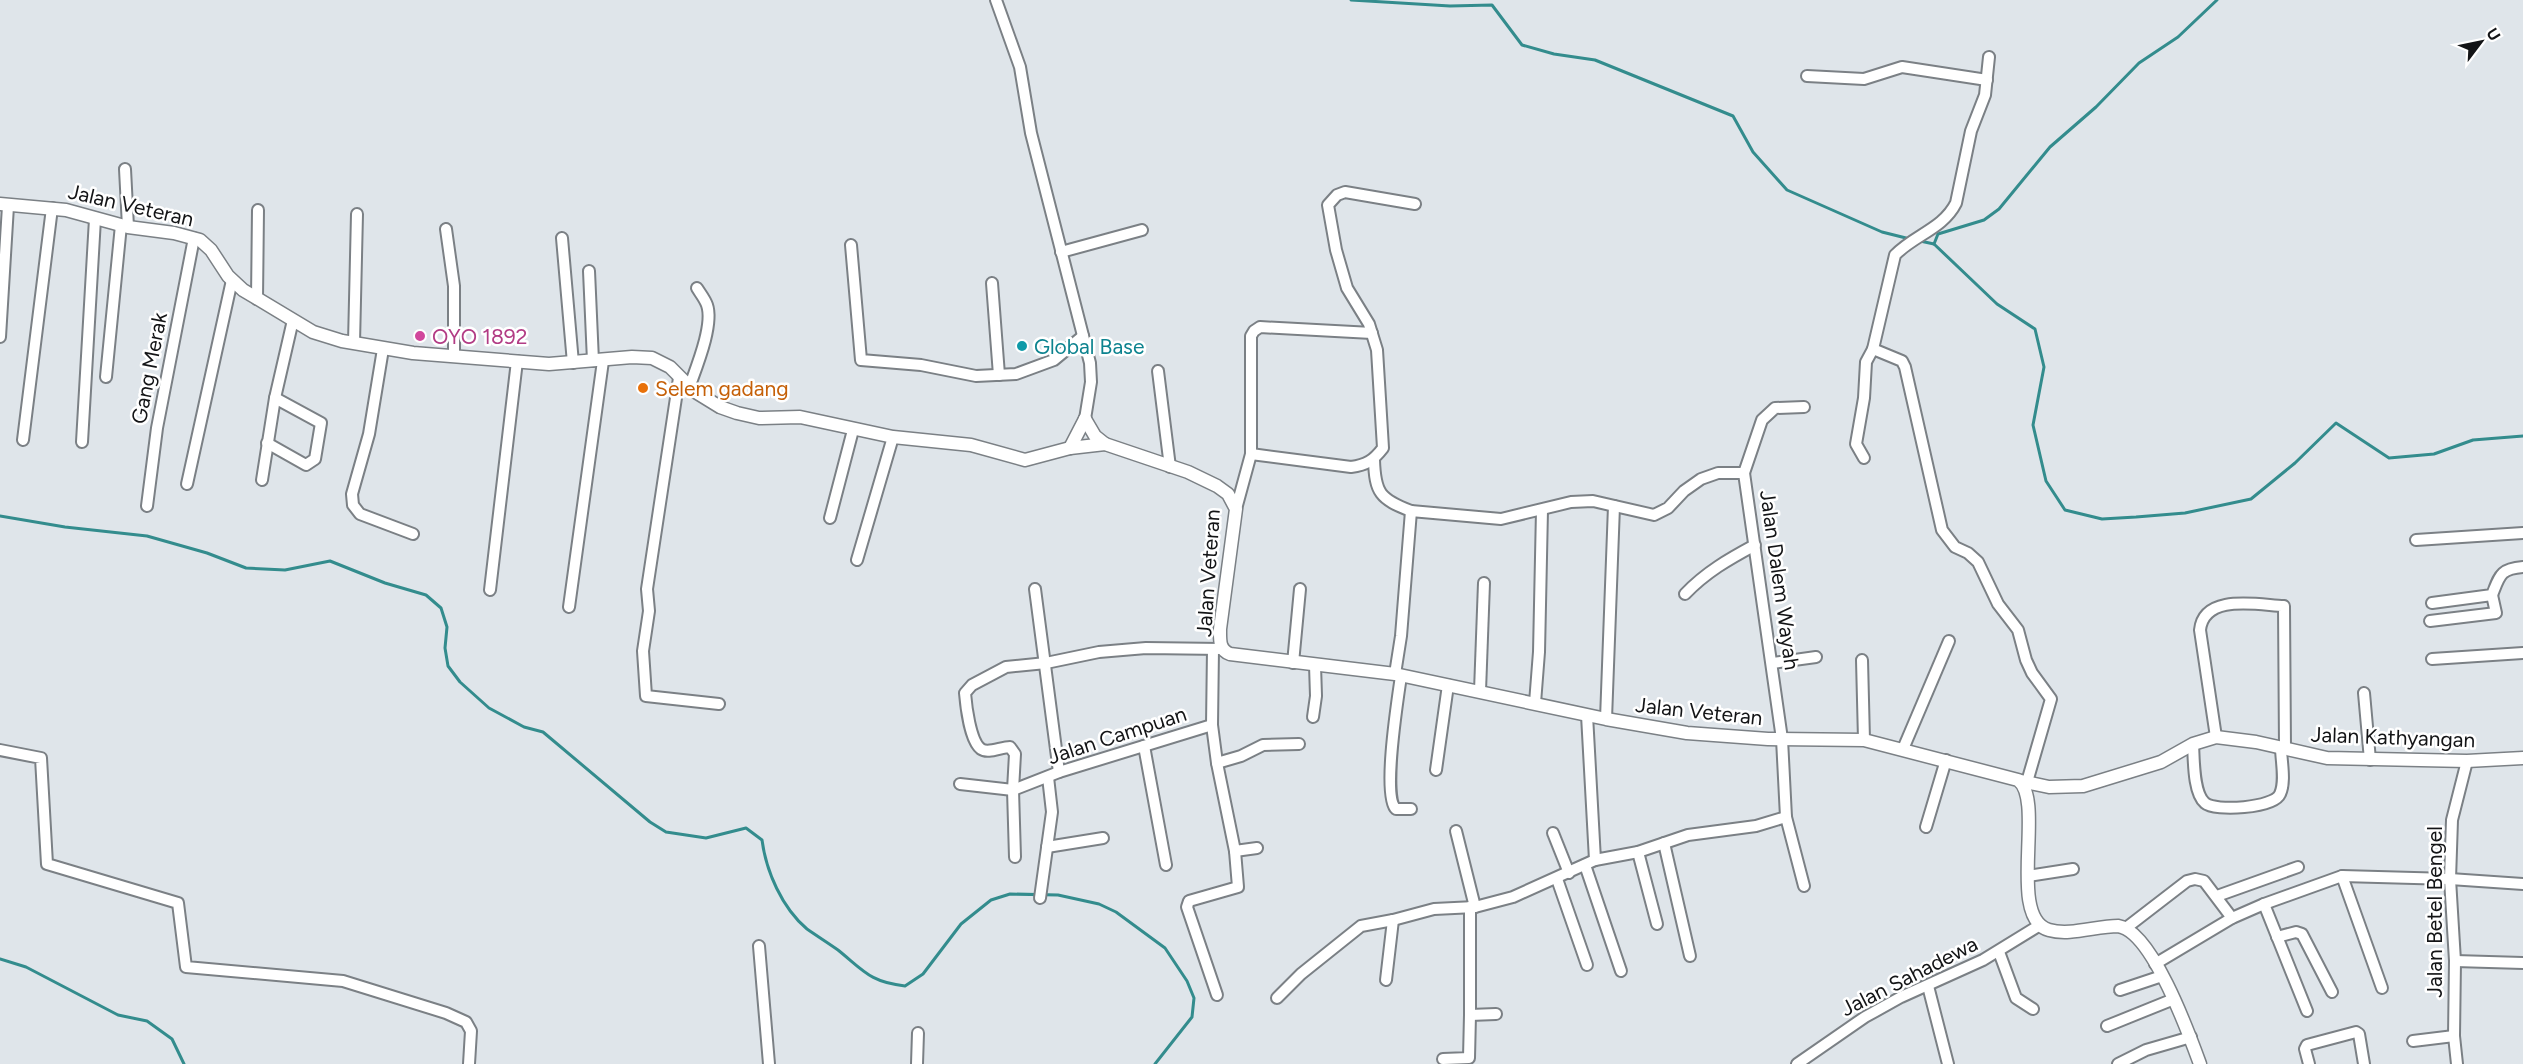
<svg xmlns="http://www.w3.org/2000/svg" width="2523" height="1064" viewBox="0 0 2523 1064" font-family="Figtree,sans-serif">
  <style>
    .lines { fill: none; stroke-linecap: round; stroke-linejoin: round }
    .stream { stroke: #338c8d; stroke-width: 3 }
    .minor-casing { stroke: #7b8085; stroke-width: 14 }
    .tertiary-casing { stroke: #7b8085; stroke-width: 15 }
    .minor { stroke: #fff; stroke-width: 10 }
    .tertiary { stroke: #fff; stroke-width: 12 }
    .hotel-dot { fill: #d1479c; stroke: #fff; stroke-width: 2 }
    .culture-dot { fill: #0f9aa8; stroke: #fff; stroke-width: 2 }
    .food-dot { fill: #e8710a; stroke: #fff; stroke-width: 2 }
    .labels { text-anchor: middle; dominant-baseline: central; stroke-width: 5; stroke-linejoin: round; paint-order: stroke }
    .street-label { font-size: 21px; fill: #131416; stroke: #fff }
    .hotel-label { font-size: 21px; fill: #b23c85; stroke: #fff; text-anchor: start }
    .culture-label { font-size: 21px; fill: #0d838f; stroke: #fff; text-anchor: start }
    .food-label { font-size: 21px; fill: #c56008; stroke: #fff; text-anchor: start }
  </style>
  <rect width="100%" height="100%" fill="#dfe5ea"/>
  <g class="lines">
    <g class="stream">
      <path d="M1351 0 1450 6 1492 5 1522 45 1554 54 1595 60 1733 116 1753 152 1787 190 1882 232 1910 239"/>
      <path d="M1920 241 1934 244 1997 304 2035 329 2044 367 2033 425 2046 481 2065 510 2102 519 2136 517 2185 513 2251 499 2295 463 2336 423 2389 458 2434 454 2473 440 2523 436"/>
      <path d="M1934 244 1938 234 1984 220 1999 209 2050 147 2096 107 2139 63 2178 37 2217 0"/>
      <path d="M0 516 65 527 147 536 207 553 246 568 285 570 330 561 385 583 426 595 441 608 447 627 445 648 448 666 460 682 489 708 524 727 543 732 650 822 666 832 706 838 746 828 762 840C766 871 782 908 807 929 817 936 828 943 838 950 864 971 870 982 905 986L923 974 961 924 991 900 1010 894 1058 895 1099 904 1116 912 1165 948 1187 981 1194 998 1192 1017 1155 1064"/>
      <path d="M0 959 26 967 118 1015 147 1021 172 1039 184 1064"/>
    </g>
    <g class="minor-casing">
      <g id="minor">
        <path d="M996 0 1020 67 1031 133 1090 363 1091 382 1085 419"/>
        <path d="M1989 57 1985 95 1971 131 1956 203C1943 229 1914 235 1895 255L1873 349 1902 361 1905 367 1942 530 1955 547 1968 553 1978 562 1998 604 2018 630 2026 660 2032 673 2051 699 2027 782"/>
        <path d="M1807 76 1864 79 1902 67 1987 80"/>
        <path d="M125 169 128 227"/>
        <path d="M446 229 454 286V356"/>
        <path d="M562 238 573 363"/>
        <path d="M851 245 861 360 921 365 976 376 1016 374 1054 360 1083 336"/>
        <path d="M1061 252 1142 230"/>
        <path d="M589 271 593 361"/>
        <path d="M992 283 999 375"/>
        <path d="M257 299 258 210"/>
        <path d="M0 337 8 206"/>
        <path d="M354 343 357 214"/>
        <path d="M383 349 369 434 352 494 353 505 360 514 413 534"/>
        <path d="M1158 371 1170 467"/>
        <path d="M106 377 121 225"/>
        <path d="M679 378 647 589 649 611 643 651 646 696 719 704"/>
        <path d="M689 388C696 368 714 325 707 305 705 299 700 293 697 288"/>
        <path d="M23 440 52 208"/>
        <path d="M82 442 95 219"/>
        <path d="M267 443 306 465 315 459 321 423 275 398"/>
        <path d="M1251 454 1351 467C1366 465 1373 461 1383 448L1377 350 1369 324 1347 288 1336 250 1328 205 1337 195 1345 192 1415 204"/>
        <path d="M1864 458 1856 444 1864 398 1866 362 1873 349"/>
        <path d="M1374 460C1375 493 1380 499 1411 511"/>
        <path d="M1744 473 1762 420 1775 408 1804 407"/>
        <path d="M262 480 275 398 293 320"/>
        <path d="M187 484 232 280"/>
        <path d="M147 506 157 428 194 238"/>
        <path d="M1236 509 1251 454V336L1254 331 1260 327 1372 333"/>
        <path d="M830 518 853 430"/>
        <path d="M2416 540 2523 533"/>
        <path d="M857 560 893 437"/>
        <path d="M1035 589 1059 772"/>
        <path d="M490 590 517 361"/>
        <path d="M1685 594C1706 572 1729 559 1755 545"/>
        <path d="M2432 603 2492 595C2500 575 2500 569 2523 567"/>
        <path d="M569 607 603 361"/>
        <path d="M2430 621 2496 613 2492 595"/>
        <path d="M2432 659 2523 653"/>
        <path d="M1862 660 1864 740"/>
        <path d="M1293 663 1300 589"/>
        <path d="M1773 663 1816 657"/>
        <path d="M1395 674 1401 636 1411 511 1501 519 1571 502 1593 501 1654 515 1668 508 1684 491 1701 479 1718 473H1744L1782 739 1786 817 1804 886"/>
        <path d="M1401 676C1398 697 1382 797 1396 809H1411"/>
        <path d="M1480 691 1484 583"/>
        <path d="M2364 693 2370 760"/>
        <path d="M1535 703 1539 652 1542 510"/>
        <path d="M1587 715 1595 860 1638 852 1688 835 1756 826 1786 817"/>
        <path d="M1313 717 1316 696 1315 665"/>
        <path d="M1606 719 1614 506"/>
        <path d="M1212 725 1217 763 1241 756 1263 745 1299 744"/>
        <path d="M2216 737 2200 630C2204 593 2258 605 2284 606L2285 748"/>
        <path d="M2193 744C2194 759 2193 793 2205 803 2215 812 2274 808 2280 794 2286 781 2281 761 2281 747"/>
        <path d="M1144 746 1166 865"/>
        <path d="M1903 749 1949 641"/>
        <path d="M0 750 41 758 47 864 178 903 186 967 343 981 446 1013 466 1022 471 1031 469 1064"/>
        <path d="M1217 763 1235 851 1257 848"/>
        <path d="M1436 770 1448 685"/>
        <path d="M960 784 1013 790 1059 772 1212 725 1213 649"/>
        <path d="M1926 827 1946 760"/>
        <path d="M1456 831 1475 907"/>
        <path d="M1553 833 1569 873"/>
        <path d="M1664 843 1690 956"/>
        <path d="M1047 847 1103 838"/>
        <path d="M1638 852 1657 924"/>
        <path d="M1015 857 1013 790 1015 754 1010 747C1001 747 988 754 981 749 970 741 966 705 965 693L972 685 1006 667 1046 663 1099 652 1146 648 1222 649"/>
        <path d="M1585 865 1621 971"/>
        <path d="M2028 876 2073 869"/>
        <path d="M2342 876 2382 988"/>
        <path d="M1557 879 1587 965"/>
        <path d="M2217 896 2298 867"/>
        <path d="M1040 898 1052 812 1048 777"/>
        <path d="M2264 904 2307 1011"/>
        <path d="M1470 907V1015L1496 1014"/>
        <path d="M2126 928 2187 881 2195 879 2204 881 2232 918"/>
        <path d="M2277 937 2296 932 2302 934 2332 992"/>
        <path d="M759 946 769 1064"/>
        <path d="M1999 952 2016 998 2033 1009"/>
        <path d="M2455 961 2523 963"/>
        <path d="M2155 964 2232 918 2264 904 2342 876 2450 879 2523 884"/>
        <path d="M1386 980 1393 920"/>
        <path d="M1928 986 1948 1064"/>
        <path d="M2120 990 2162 976"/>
        <path d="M1217 995 1187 907 1189 901 1238 887 1235 851"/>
        <path d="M1277 998 1301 974 1361 926 1393 920 1434 909 1475 907 1513 897 1595 860"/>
        <path d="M2107 1026 2174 999"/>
        <path d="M2413 1041 2454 1036"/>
        <path d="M1443 1059 1469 1058 1470 1015"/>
        <path d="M917 1064 918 1033"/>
        <path d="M1797 1064 1865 1017 1901 997 1983 960 2040 925"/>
        <path d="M2118 1064 2146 1050 2191 1037"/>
        <path d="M2309 1064 2305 1049 2307 1045 2356 1032 2359 1034 2364 1064"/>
        <path d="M2457 1064 2454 1036 2455 961 2450 879 2452 820 2467 761"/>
      </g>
    </g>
    <g class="tertiary-casing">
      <g id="tertiary">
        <path d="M0 204 66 210 128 227 174 233 200 240 211 250 228 276 243 290 313 332 342 341 413 353 549 364 632 357 652 358 670 367 694 391 720 407 737 413 759 418 800 417 893 437 971 445 1025 460 1070 448 1105 444 1188 472 1217 486 1228 494 1236 509 1220 629C1220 640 1219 650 1230 654L1395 674 1606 719 1687 733 1768 739 1864 740 2018 780C2046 800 2006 918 2049 930 2070 936 2096 926 2118 926 2152 931 2189 1034 2200 1064"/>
        <path d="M1085 419 1095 436 1105 444"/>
        <path d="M1070 448 1085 419"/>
        <path d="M2021 781 2049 787 2083 786 2161 762 2193 744 2216 737 2256 742 2327 758 2467 761 2523 758"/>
      </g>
    </g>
    <use href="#minor" class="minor"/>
    <use href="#tertiary" class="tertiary"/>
  </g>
  <circle class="hotel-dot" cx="420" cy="336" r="6"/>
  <circle class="culture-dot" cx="1022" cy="346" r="6"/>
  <circle class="food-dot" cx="643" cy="388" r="6"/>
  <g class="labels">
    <g class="street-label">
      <text transform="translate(131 205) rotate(13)">Jalan Veteran</text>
      <text transform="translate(149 368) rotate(-79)">Gang Merak</text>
      <text transform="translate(1208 573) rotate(-86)">Jalan Veteran</text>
      <text transform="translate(1780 580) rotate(82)">Jalan Dalem Wayah</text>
      <text transform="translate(1699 711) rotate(6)">Jalan Veteran</text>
      <text transform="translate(1117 735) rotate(-18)">Jalan Campuan</text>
      <text transform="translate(2393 737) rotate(2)">Jalan Kathyangan</text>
      <text transform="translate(2434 912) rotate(-90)">Jalan Betel Bengel</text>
      <text transform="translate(1909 976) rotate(-27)">Jalan Sahadewa</text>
    </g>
    <g class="hotel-label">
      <text x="432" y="336">OYO 1892</text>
    </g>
    <g class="culture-label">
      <text x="1034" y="346">Global Base</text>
    </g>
    <g class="food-label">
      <text x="655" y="388">Selem gadang</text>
    </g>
  </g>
  <g transform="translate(2481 42) rotate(58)" stroke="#ffffff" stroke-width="4.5" paint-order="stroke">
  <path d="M0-4.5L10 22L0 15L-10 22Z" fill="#131416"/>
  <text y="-9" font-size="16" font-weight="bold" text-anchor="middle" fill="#131416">U</text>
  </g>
</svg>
